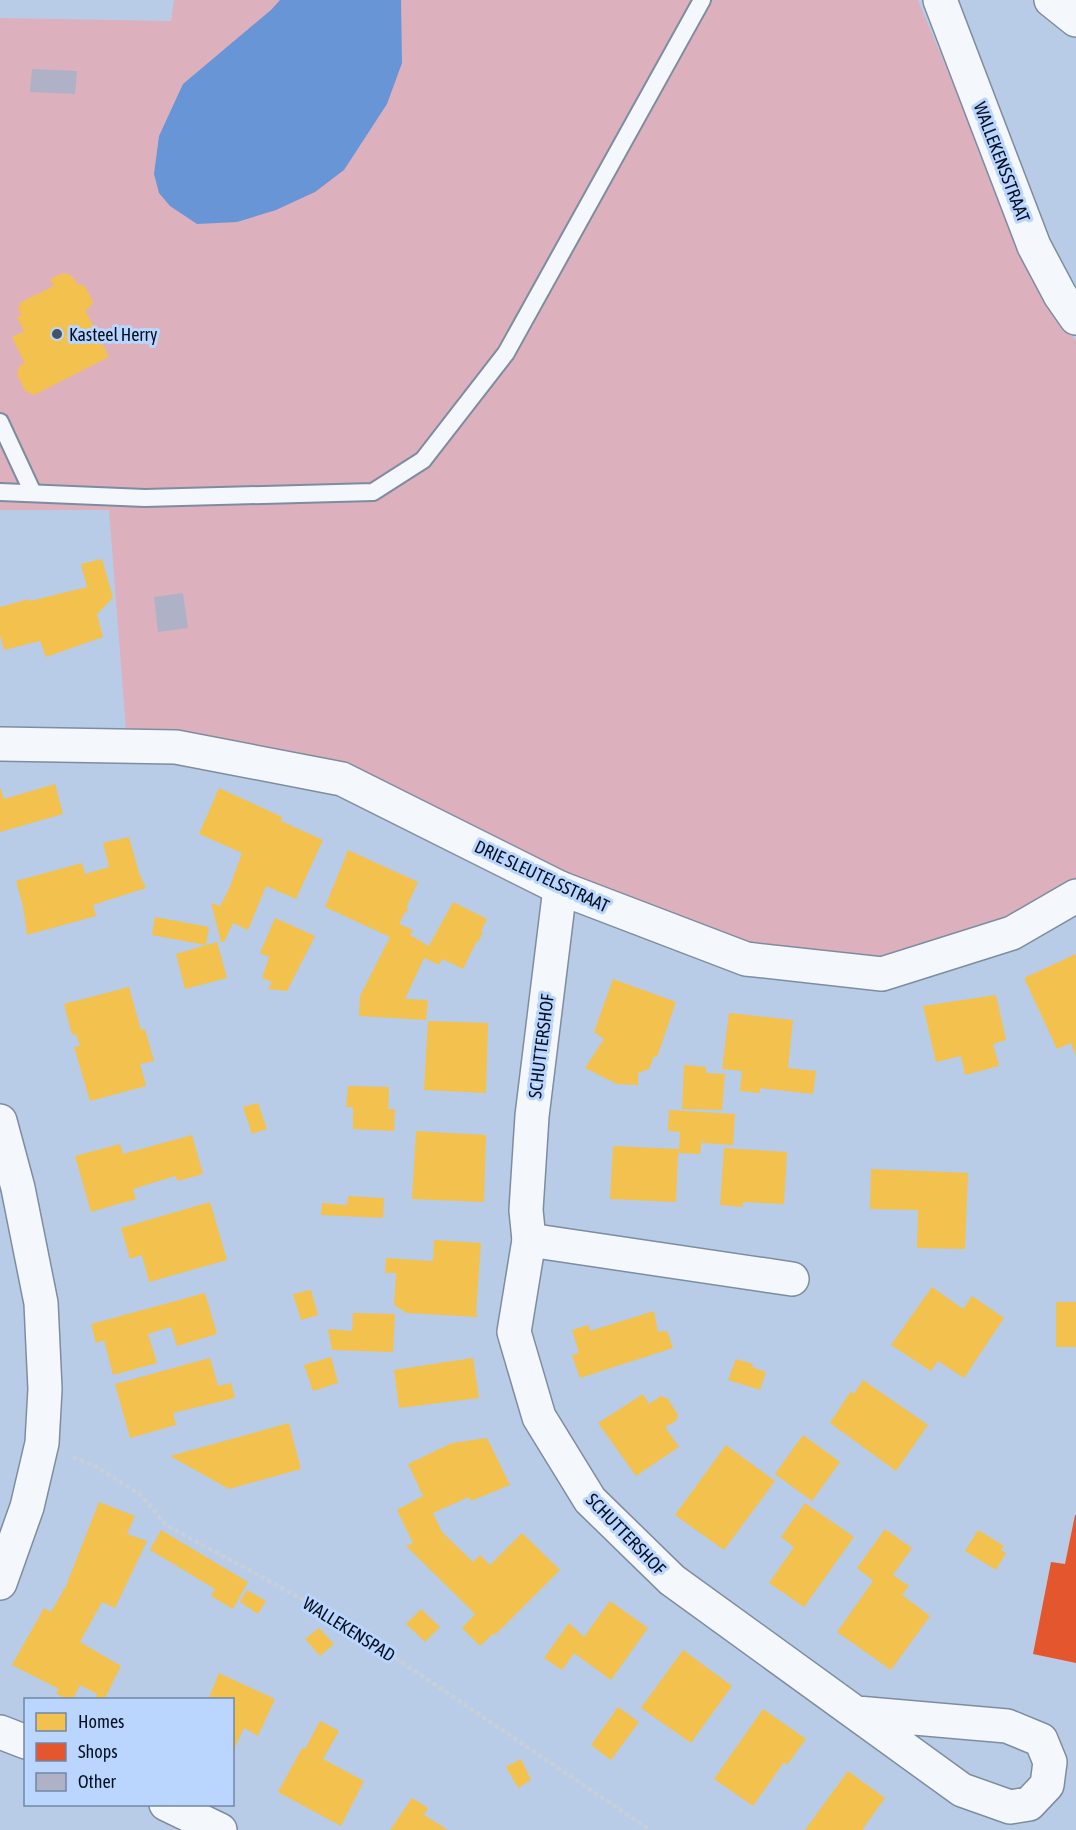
<svg xmlns="http://www.w3.org/2000/svg" width="1076" height="1830" viewBox="0 0 1076 1830" font-family="'Asap Condensed',sans-serif">
  <style>
    .green { fill: #ddb0be }
    .water { fill: #6895d6 }
    .homes { fill: #f2c14e }
    .shops { fill: #e4572e }
    .building { fill: #afb1c6 }
    .lines { fill: none; stroke-linecap: round; stroke-linejoin: round }
    .service-casing { stroke: #7d8ca0; stroke-width: 20 }
    .minor-casing { stroke: #7d8ca0; stroke-width: 36 }
    .tertiary-casing { stroke: #7d8ca0; stroke-width: 36 }
    .path { stroke: #c8cfd8; stroke-width: 4; stroke-dasharray: 4.5 3; stroke-linecap: butt }
    .service { stroke: #f4f7fb; stroke-width: 16 }
    .minor { stroke: #f4f7fb; stroke-width: 33 }
    .tertiary { stroke: #f4f7fb; stroke-width: 33 }
    .poi-dot { fill: #445267; stroke: #bad6fe; stroke-width: 2 }
    .labels { text-anchor: middle; dominant-baseline: central; stroke-width: 6; stroke-linejoin: round; paint-order: stroke }
    .street-label { font-size: 18px; fill: #051022; stroke: #bad6fe }
    .poi-label { font-size: 18px; fill: #051022; stroke: #bad6fe; text-anchor: start }
  </style>
  <rect width="100%" height="100%" fill="#b9cce7"/>
  <path class="green" d="M174 0H918L1017 238 1064 324 1076 341V880L999 923 875 957 728 939 556 876 338 765 126 730 109 510H0V18L171 21Z"/>
  <path class="water" d="M280 0H401L402 63 387 104 344 170 315 192 276 210 237 222 197 224 170 206 159 193 154 174 159 136 183 84 271 10Z"/>
  <g class="homes">
    <path d="M63 273 72 276 77 284 85 286 93 302 90 307 85 310 109 357 34 395 25 391 17 374 20 365 25 364 12 337 24 331 17 317 22 315 18 309 21 302 54 286 50 279Z"/>
    <path d="M102 559 113 598 97 614 103 637 46 657 40 641 4 650 0 635V607L29 599 30 601 87 587 81 564Z"/>
    <path d="M55 784 63 814 0 832V787L4 799Z"/>
    <path d="M219 788 282 817 281 821 323 840 296 899 266 886 248 930 233 923 224 942H221L211 903 220 906 229 889 242 853 199 834Z"/>
    <path d="M129 837 139 873 146 888 93 905 96 916 27 935 23 906 16 881 82 863 85 874 109 867 103 843Z"/>
    <path d="M348 850 418 882 406 908 408 909 407 913 405 912 399 924 413 930 410 935 429 946 453 902 487 919 481 932 483 933 478 942 477 941 463 969 442 959 439 965 424 958 405 999 428 1000 426 1020 359 1016 360 996 390 937 325 907Z"/>
    <path d="M155 917 209 927 206 945 152 935Z"/>
    <path d="M275 918 315 936 287 991 268 989 272 982 262 978 269 957 260 953Z"/>
    <path d="M217 942 227 978 185 989 176 954Z"/>
    <path d="M1076 954V1056L1071 1043 1057 1049 1024 978Z"/>
    <path d="M613 979 676 1002 657 1057 654 1056 649 1069 638 1073V1085L617 1084 585 1068 604 1039 594 1032Z"/>
    <path d="M129 987 141 1030 145 1029 154 1061 140 1064 146 1086 90 1101 74 1047 80 1046 76 1034 72 1035 64 1004Z"/>
    <path d="M996 995 1006 1040 993 1044 999 1066 965 1075 961 1056 936 1062 923 1006Z"/>
    <path d="M729 1013 793 1020 788 1068 816 1071 813 1094 760 1088V1093L740 1091 742 1071 722 1069Z"/>
    <path d="M428 1021 488 1023 486 1093 424 1090Z"/>
    <path d="M684 1065 706 1067V1073L725 1074 722 1110 682 1109Z"/>
    <path d="M348 1086 389 1087 388 1109H395L394 1131 353 1129V1107H346Z"/>
    <path d="M258 1103 267 1129 252 1134 243 1107Z"/>
    <path d="M669 1110 735 1114 733 1145 702 1143 703 1131 700 1154 678 1153 676 1202 610 1199 613 1146 679 1149 680 1132 668 1131Z"/>
    <path d="M416 1131 486 1135 484 1202 412 1199Z"/>
    <path d="M192 1135 203 1174 178 1181 175 1176 133 1189 136 1199 91 1212 75 1156 120 1144 123 1154Z"/>
    <path d="M724 1148 787 1152 784 1204 743 1202V1207L720 1205Z"/>
    <path d="M871 1169 968 1173 965 1249 917 1248 918 1210 870 1209Z"/>
    <path d="M348 1196 384 1198 383 1218 321 1215 322 1203 347 1205Z"/>
    <path d="M210 1202 227 1260 149 1282 142 1255 130 1259 121 1228Z"/>
    <path d="M434 1240 481 1243 476 1313 478 1317 407 1313 394 1305 396 1273H385L386 1258 433 1261Z"/>
    <path d="M932 1287 963 1309 972 1296 1004 1318 964 1378 938 1361 931 1371 891 1345Z"/>
    <path d="M311 1290 318 1315 301 1320 293 1294Z"/>
    <path d="M205 1293 217 1334 177 1346 171 1327 148 1334 157 1363 113 1375 104 1340 96 1343 91 1324Z"/>
    <rect x="1056" y="1302" width="20" height="45"/>
    <path d="M654 1311 658 1332 667 1331 673 1348 580 1378 572 1355 579 1353 572 1330 589 1325 590 1331Z"/>
    <path d="M353 1313 395 1314 393 1352 332 1350 328 1329 352 1331Z"/>
    <path d="M331 1357 338 1383 313 1391 304 1365Z"/>
    <path d="M210 1358 218 1386 231 1383 235 1398 173 1413 176 1425 130 1438 115 1384Z"/>
    <path d="M473 1358 479 1398 399 1408 394 1370Z"/>
    <path d="M736 1359 753 1364 752 1367 766 1372 760 1390 728 1380Z"/>
    <path d="M863 1380 928 1425 896 1471 830 1423 851 1391 854 1394Z"/>
    <path d="M643 1394 649 1404 661 1396 668 1399 678 1415 676 1421 665 1427 679 1447 636 1476 598 1423Z"/>
    <path d="M289 1423 301 1469 229 1489 170 1456Z"/>
    <path d="M803 1435 840 1462 812 1501 775 1474Z"/>
    <path d="M487 1438 510 1485 471 1501 469 1497 433 1513 442 1532 473 1562 480 1555 490 1565 522 1533 560 1570 495 1635 494 1633 480 1646 462 1628 475 1614 406 1546 413 1543 397 1510 423 1496 408 1464 452 1443Z"/>
    <path d="M726 1445 775 1481 724 1550 675 1515Z"/>
    <path d="M99 1502 135 1516 127 1534 147 1541 115 1608 102 1602 80 1642 121 1666 104 1700H95L97 1694 80 1685 73 1699 70 1697 67 1700 56 1693 59 1689 12 1665 44 1608 51 1612 66 1586Z"/>
    <path d="M805 1503 854 1537 804 1607 769 1583 794 1547 781 1537Z"/>
    <path d="M885 1529 912 1548 893 1575 909 1586 902 1595 930 1616 891 1670 837 1632 873 1581 857 1568Z"/>
    <path d="M161 1530 248 1582 233 1609 211 1596 215 1589 150 1550Z"/>
    <path d="M978 1530 1004 1546 1001 1550 1006 1553 996 1570 965 1551Z"/>
    <path d="M247 1590 266 1601 258 1614 240 1602Z"/>
    <path d="M610 1601 648 1628 611 1680 574 1653 562 1670 544 1658 569 1623 584 1637Z"/>
    <path d="M421 1609 440 1627 425 1642 406 1624Z"/>
    <path d="M319 1628 334 1644 320 1656 305 1639Z"/>
    <path d="M683 1650 732 1686 691 1743 641 1708Z"/>
    <path d="M219 1673 275 1699 258 1736 244 1728 232 1754V1700H208Z"/>
    <path d="M618 1707 639 1722 611 1760 591 1745Z"/>
    <path d="M763 1709 806 1739 787 1765 784 1762 753 1806 714 1779Z"/>
    <path d="M320 1721 339 1731 323 1759 364 1781 341 1826 278 1792 302 1748 305 1749Z"/>
    <path d="M521 1759 531 1780 518 1788 506 1767Z"/>
    <path d="M848 1771 885 1798 862 1830H805Z"/>
    <path d="M412 1798 428 1808 424 1815 448 1830H390Z"/>
  </g>
  <path class="shops" d="M1075 1515H1076V1663L1033 1654 1051 1562 1065 1564Z"/>
  <g class="building">
    <path d="M32 69 77 71 75 94 30 92Z"/>
    <path d="M183 593 188 628 158 632 154 597Z"/>
  </g>
  <g class="lines">
    <g class="service-casing">
      <g id="service">
        <path d="M0 422 33 493"/>
        <path d="M0 492 145 498 373 492 423 460 506 353 702 0"/>
      </g>
    </g>
    <g class="minor-casing">
      <g id="minor">
        <path d="M940 0 1034 246 1060 295 1076 318"/>
        <path d="M0 744 176 747 342 779 560 888 746 959 882 974 1012 933 1076 896"/>
        <path d="M560 888 532 1116 526 1210 529 1240 514 1332 539 1417 590 1500 672 1580 962 1790 1010 1807 1029 1804 1047 1785 1050 1762 1041 1740 1007 1726 857 1713"/>
        <path d="M0 1121 18 1188 41 1303 45 1389 42 1443 27 1507 0 1583"/>
        <path d="M529 1240 792 1279"/>
        <path d="M0 1732 26 1742"/>
        <path d="M166 1804 220 1830"/>
      </g>
    </g>
    <g class="tertiary-casing">
      <path id="tertiary" d="M1051 0 1076 20"/>
    </g>
    <path class="path" d="M73 1457 97 1467 141 1495 166 1525 335 1617 650 1830"/>
    <use href="#service" class="service"/>
    <use href="#minor" class="minor"/>
    <use href="#tertiary" class="tertiary"/>
  </g>
  <circle class="poi-dot" cx="57" cy="334" r="6"/>
  <g class="labels">
    <g class="street-label">
      <text transform="translate(1002 162) rotate(69)">WALLEKENSSTRAAT</text>
      <text transform="translate(542 876) rotate(25)">DRIE SLEUTELSSTRAAT</text>
      <text transform="translate(541 1046) rotate(-83)">SCHUTTERSHOF</text>
      <text transform="translate(626 1534) rotate(46)">SCHUTTERSHOF</text>
      <text transform="translate(349 1629) rotate(32)">WALLEKENSPAD</text>
    </g>
    <g class="poi-label">
      <text x="69" y="334">Kasteel Herry</text>
    </g>
  </g>
  <rect x="24" y="1698" width="210" height="108" fill="#bad6fe" stroke="#7287a6" stroke-width="1.5"/>
  <rect x="36" y="1713" width="30" height="18" fill="#f2c14e" stroke="#7287a6" stroke-width="1.5"/>
  <text x="78" y="1728" font-size="18" fill="#051022">Homes</text>
  <rect x="36" y="1743" width="30" height="18" fill="#e4572e" stroke="#7287a6" stroke-width="1.5"/>
  <text x="78" y="1758" font-size="18" fill="#051022">Shops</text>
  <rect x="36" y="1773" width="30" height="18" fill="#afb1c6" stroke="#7287a6" stroke-width="1.5"/>
  <text x="78" y="1788" font-size="18" fill="#051022">Other</text>
</svg>
